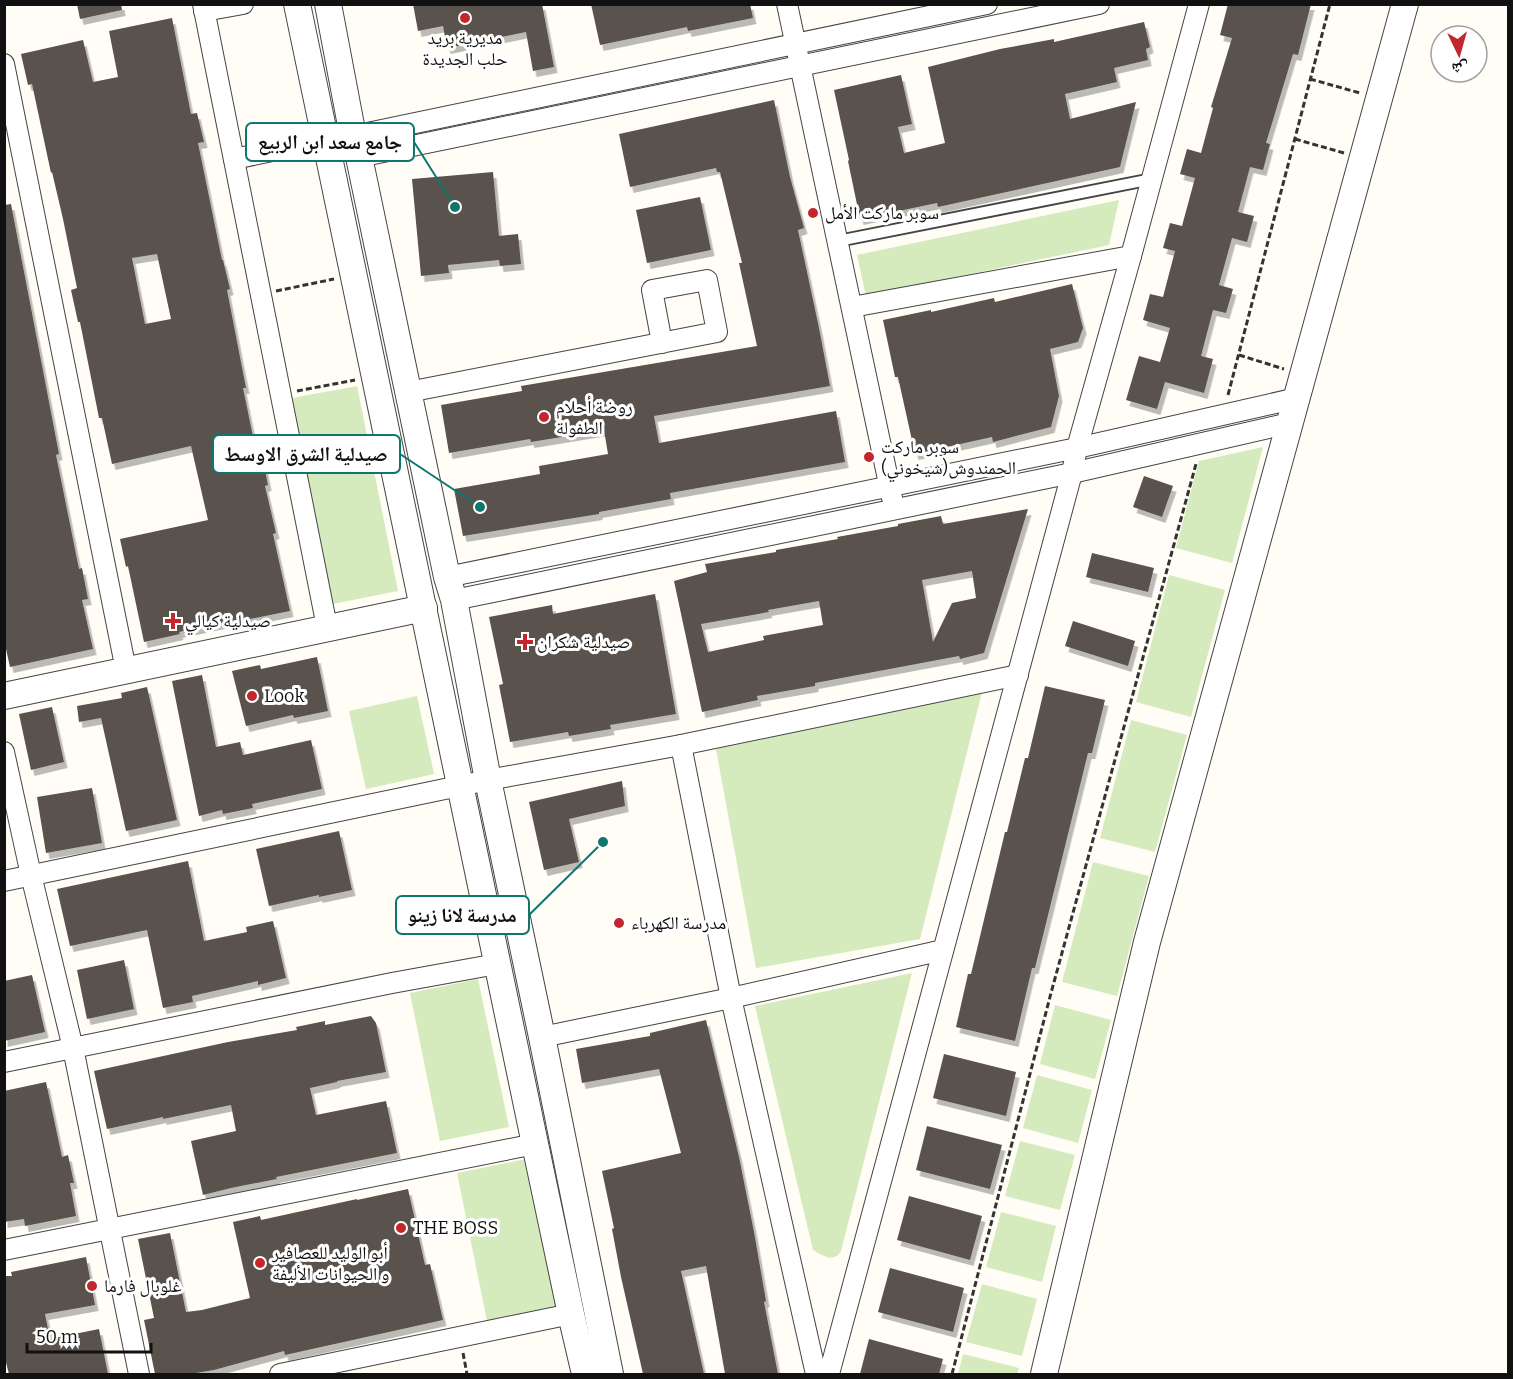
<svg xmlns="http://www.w3.org/2000/svg" width="1513" height="1379" viewBox="0 0 1513 1379" font-family="Bitter,'Noto Naskh Arabic',serif">
  <style>
    .green { fill: #d5ebbd }
    .building { fill: #5a524d; fill-rule: evenodd; filter: url(#shadow) }
    .lines { fill: none; stroke-linecap: round; stroke-linejoin: round }
    .service-casing { stroke: #444; stroke-width: 14 }
    .minor-casing { stroke: #444; stroke-width: 22 }
    .tertiary-casing { stroke: #444; stroke-width: 28 }
    .path { stroke: #333; stroke-width: 3; stroke-dasharray: 6 3; stroke-linecap: butt }
    .service { stroke: #fff; stroke-width: 10 }
    .minor { stroke: #fff; stroke-width: 20 }
    .tertiary { stroke: #fff; stroke-width: 26 }
    .poi-dot { fill: #c4262e; stroke: #fff; stroke-width: 2 }
    .labels { text-anchor: middle; dominant-baseline: central; stroke-width: 6; stroke-linejoin: round; paint-order: stroke }
    .poi-label { font-size: 18px; fill: #111; stroke: #fff; text-anchor: start }
    .leader { fill: none; stroke: #0f766e; stroke-width: 2 }
    .callout-dot { fill: #0f766e; stroke: #fff; stroke-width: 2 }
    .callout { fill: #fff; stroke: #0f766e; stroke-width: 2 }
    .callout-label { font-size: 20px; text-anchor: middle; font-weight: bold; fill: #111 }
  </style>
  <defs>
    <filter id="shadow"><feDropShadow dx="3.5" dy="6" stdDeviation="0" flood-color="#0004"/></filter>
  </defs>
  <rect width="100%" height="100%" fill="#fffdf5"/>
  <g class="green">
    <path d="M1119 200 1109 245 866 296 857 255Z"/>
    <path d="M357 386 398 591 333 604 292 398Z"/>
    <path d="M1263 447 1232 563 1176 548 1199 461Z"/>
    <path d="M1169 575 1225 590 1191 717 1136 702Z"/>
    <path d="M982 692 920 939 756 968 716 749Z"/>
    <path d="M417 696 434 774 366 789 349 711Z"/>
    <path d="M1131 720 1187 735 1155 852 1100 838Z"/>
    <path d="M1093 862 1149 876 1117 996 1062 982Z"/>
    <path d="M912 973 841 1251C834 1263 823 1256 813 1250L755 1006Z"/>
    <path d="M478 979 509 1127 440 1141 410 993Z"/>
    <path d="M1055 1005 1111 1020 1095 1079 1040 1064Z"/>
    <path d="M1037 1075 1092 1090 1078 1143 1023 1128Z"/>
    <path d="M1020 1141 1075 1155 1060 1210 1005 1196Z"/>
    <path d="M526 1159 556 1307 487 1321 457 1173Z"/>
    <path d="M1001 1212 1056 1226 1042 1282 986 1267Z"/>
    <path d="M982 1284 1037 1299 1022 1356 966 1342Z"/>
    <path d="M963 1354 1019 1368 1017 1374H958Z"/>
  </g>
  <g class="building">
    <path d="M77 4H121L122 10 80 19Z"/>
    <path d="M413 4H542L554 67 533 71 526 32 447 48 443 26 418 31Z"/>
    <path d="M591 4H750L753 18 688 31 687 27 600 45Z"/>
    <path d="M1228 4H1311L1298 55 1293 54 1266 143 1270 144 1263 170 1250 167 1238 212 1254 216 1247 242 1232 238 1219 285 1233 289 1226 313 1213 310 1201 356 1213 359 1204 393 1165 382 1157 409 1126 400 1139 356 1160 362 1170 328 1143 320 1150 294 1163 297 1175 251 1163 248 1170 223 1182 226 1195 178 1180 174 1187 149 1201 153 1213 108 1211 107 1232 38 1220 35Z"/>
    <path d="M172 18 191 114 197 113 204 142 198 143 222 260H223L230 289 227 290 246 388H243L257 456 262 455 268 485 265 486 276 533 273 534 290 611 245 620V618L179 632 180 634 144 642 128 566 126 567 120 539 208 520 191 446 112 464 102 418H99L80 322H78L71 290 77 288 63 219 52 172 51 173 32 84 28 85 21 54 83 40 93 82 118 77 109 31ZM157 254 171 319 145 324 132 258Z"/>
    <path d="M1144 22 1150 47 1146 49 1148 60 1114 68 1117 82 1065 94 1070 119 1136 102 1120 167 938 207 937 203 860 219 848 161 849 160 834 90 901 75 912 124 898 127 904 153 945 143 928 67 1000 49 1054 39V42Z"/>
    <path d="M774 100 790 177 804 228 798 230 819 328 830 386 654 416 659 443 836 411 845 462 670 493 671 499 599 512V514L463 536 454 489 540 474 539 466 608 454 604 430 531 442 530 439 449 453 441 405 522 391 521 386 757 346 739 263H742L720 172H717L716 168 630 187 619 134Z"/>
    <path d="M493 172 499 236 518 234 521 264 500 266 499 260 448 265 449 273 421 276 412 179Z"/>
    <path d="M700 197 711 250 647 263 636 210Z"/>
    <path d="M11 204 59 454 56 455 79 569 82 568 88 599 82 600 93 649 10 667 4 640V205Z"/>
    <path d="M1072 284 1083 328 1078 342 1050 349 1059 396 1051 427 993 442 992 437 915 454 898 377H895L883 320 931 310V312L994 298 995 302Z"/>
    <path d="M1144 476 1173 486 1162 517 1133 507Z"/>
    <path d="M1028 509 984 653 960 659 959 656 815 683V686L757 696 758 700 702 712 674 581 707 572 705 564 776 552V550L838 539 837 537 898 526V524L941 516 943 524ZM972 571 976 598 952 603 933 642 922 580ZM819 601 823 625 763 636 764 640 708 652 701 624 769 612 768 610Z"/>
    <path d="M1092 553 1154 568 1148 592 1086 577Z"/>
    <path d="M655 594 676 714 610 725 611 729 569 736 568 732 510 742 499 685 503 684 489 617 552 605 553 614Z"/>
    <path d="M1073 621 1135 641 1128 666 1065 646Z"/>
    <path d="M317 657 328 711 294 718 293 715 246 726 232 671 260 665 261 669Z"/>
    <path d="M202 675 216 747 240 742 243 755 311 740 322 789 252 804 253 808 223 814 222 810 199 816 172 681Z"/>
    <path d="M1045 686 1105 700 1092 753H1088L1035 968H1032L1015 1041 956 1027 968 974H971L1005 832H1007L1025 758H1028Z"/>
    <path d="M147 687 177 820 126 831 101 718 79 722 77 706 122 698 121 693Z"/>
    <path d="M52 707 64 762 31 770 19 714Z"/>
    <path d="M622 781 625 806 569 819 579 862 544 870 529 802Z"/>
    <path d="M92 788 102 843 46 853 37 797Z"/>
    <path d="M339 831 352 890 319 897V895L269 906 256 849Z"/>
    <path d="M188 861 204 941 247 932 246 927 273 921 286 978 258 985V981L192 996 193 1002 163 1008 147 930 70 946 57 889Z"/>
    <path d="M124 960 134 1009 87 1019 77 970Z"/>
    <path d="M32 975 45 1032 4 1041V981Z"/>
    <path d="M371 1016 376 1023 386 1072 337 1081V1082L310 1088 316 1115 386 1101 397 1153 276 1177 277 1179 231 1188 203 1195 191 1141 236 1131 231 1105 163 1119V1117L107 1129 94 1071 228 1042 297 1030 296 1027 325 1021V1025Z"/>
    <path d="M706 1020 739 1157 754 1232 766 1301 764 1302 778 1374H725L706 1266 681 1271 704 1374H643L621 1277 612 1229 614 1228 602 1171 681 1153 659 1069 582 1083 576 1049 650 1036V1033Z"/>
    <path d="M944 1054 1016 1072 1006 1116 933 1098Z"/>
    <path d="M46 1082 62 1157 68 1155 74 1183H70L76 1216 25 1226 24 1219 4 1222V1091Z"/>
    <path d="M927 1126 1002 1145 990 1189 916 1170Z"/>
    <path d="M408 1189 425 1265 430 1264 443 1320 285 1355 284 1351 214 1370 190 1374H155L144 1320 154 1318 138 1239 170 1233 186 1312 202 1310 250 1298 233 1222 260 1216 261 1220 357 1199V1200Z"/>
    <path d="M909 1196 982 1216 970 1260 897 1240Z"/>
    <path d="M86 1257 95 1305 45 1314 50 1339 99 1329 108 1374H9L4 1355V1276H12L11 1272Z"/>
    <path d="M890 1268 964 1288 953 1332 878 1312Z"/>
    <path d="M869 1339 943 1359 939 1374H860Z"/>
  </g>
  <g class="lines">
    <g class="service-casing">
      <path id="service" d="M838 241 1152 179"/>
    </g>
    <g class="minor-casing">
      <g id="minor">
        <path d="M203 4 327 627"/>
        <path d="M787 4 892 498"/>
        <path d="M204 11 243 4"/>
        <path d="M4 64 126 670"/>
        <path d="M353 136 987 4"/>
        <path d="M359 157 1099 4"/>
        <path d="M234 159 325 140"/>
        <path d="M852 307 1131 256"/>
        <path d="M408 392 717 332 707 280 652 290 662 343"/>
        <path d="M447 577 1077 448 1297 398"/>
        <path d="M454 600 1072 473 1290 423"/>
        <path d="M681 745 731 998 816 1374"/>
        <path d="M4 752 31 875 73 1048 139 1374"/>
        <path d="M4 881 488 780 681 745 1018 675"/>
        <path d="M542 1037 731 998 943 950"/>
        <path d="M4 1062 392 983 497 964"/>
        <path d="M4 1250 535 1144"/>
        <path d="M280 1374 571 1314"/>
        <path d="M829 1374 1072 473 1077 448 1131 256 1199 4"/>
      </g>
    </g>
    <g class="tertiary-casing">
      <g id="tertiary">
        <path d="M297 4 535 1144 571 1314 585 1374"/>
        <path d="M328 4 353 136 359 157 447 577 454 600 488 780 542 1037 610 1374"/>
        <path d="M4 696 424 608"/>
        <path d="M1044 1374 1147 942 1405 4"/>
      </g>
    </g>
    <g class="path">
      <path d="M1310 79 1360 93"/>
      <path d="M1295 139 1344 153"/>
      <path d="M276 291 334 279"/>
      <path d="M1239 355 1284 369"/>
      <path d="M297 391 355 380"/>
      <path d="M1228 395 1330 4"/>
      <path d="M463 1353 467 1374"/>
      <path d="M952 1374 1051 993 1196 464"/>
    </g>
    <use href="#service" class="service"/>
    <use href="#minor" class="minor"/>
    <use href="#tertiary" class="tertiary"/>
  </g>
  <g class="poi-dot">
    <circle cx="465" cy="18" r="6"/>
    <circle cx="813" cy="213" r="6"/>
    <circle cx="544" cy="417" r="6"/>
    <circle cx="869" cy="457" r="6"/>
    <path d="M170 612h6v6h6v6h-6v6h-6v-6h-6v-6h6z"/>
    <path d="M522 633h6v6h6v6h-6v6h-6v-6h-6v-6h6z"/>
    <circle cx="252" cy="696" r="6"/>
    <circle cx="619" cy="923" r="6"/>
    <circle cx="401" cy="1228" r="6"/>
    <circle cx="260" cy="1263" r="6"/>
    <circle cx="92" cy="1286" r="6"/>
  </g>
  <g class="labels">
    <g class="poi-label">
      <text x="465" y="38" text-anchor="middle">مديرية بريد<tspan x="465" dy="21">حلب الجديدة</tspan></text>
      <text x="825" y="213">سوبر ماركت الأمل</text>
      <text x="556" y="407">روضة أحلام<tspan x="556" dy="21">الطفولة</tspan></text>
      <text x="881" y="447">سوبر ماركت<tspan x="881" dy="21">الحمندوش(شيخوني)</tspan></text>
      <text x="185" y="621">صيدلية كيالي</text>
      <text x="537" y="642">صيدلية شكران</text>
      <text x="264" y="696">Look</text>
      <text x="631" y="923">مدرسة الكهرباء</text>
      <text x="413" y="1228">THE BOSS</text>
      <text x="272" y="1253">أبو الوليد للعصافير<tspan x="272" dy="21">و الحيوانات الأليفة</tspan></text>
      <text x="104" y="1286">غلوبال فارما</text>
    </g>
  </g>
  <path class="leader" d="M455 207L414 142M480 507L400 454M603 842L529 915"/>
  <g class="callout-dot">
    <circle cx="455" cy="207" r="6"/>
    <circle cx="480" cy="507" r="6"/>
    <circle cx="603" cy="842" r="6"/>
  </g>
  <g class="callout">
    <rect x="246" y="123" width="168" height="38" rx="6"/>
    <rect x="213" y="435" width="187" height="38" rx="6"/>
    <rect x="396" y="896" width="133" height="38" rx="6"/>
  </g>
  <g class="callout-label">
    <text x="330" y="149">جامع سعد ابن الربيع</text>
    <text x="306" y="461">صيدلية الشرق الاوسط</text>
    <text x="462" y="922">مدرسة لانا زينو</text>
  </g>
  <rect width="1513" height="1379" fill="none" stroke="#111111" stroke-width="12"/>
  <g transform="translate(1459 54) rotate(175)"><circle r="28" fill="#ffffff" stroke="#a0a0a0" stroke-width="1.5"/>
  <path d="M0-4.5L10 22L0 15L-10 22Z" fill="#c4262e"/>
  <text y="-9" font-size="16" font-weight="bold" text-anchor="middle" fill="#111111">ش</text>
  </g>
  <path d="M27 1343v9h124v-9" fill="none" stroke="#111111" stroke-width="3"/>
  <text x="36" y="1343" font-size="18" fill="#111111" stroke="#ffffff" stroke-width="4.5" paint-order="stroke">50 m</text>
</svg>
